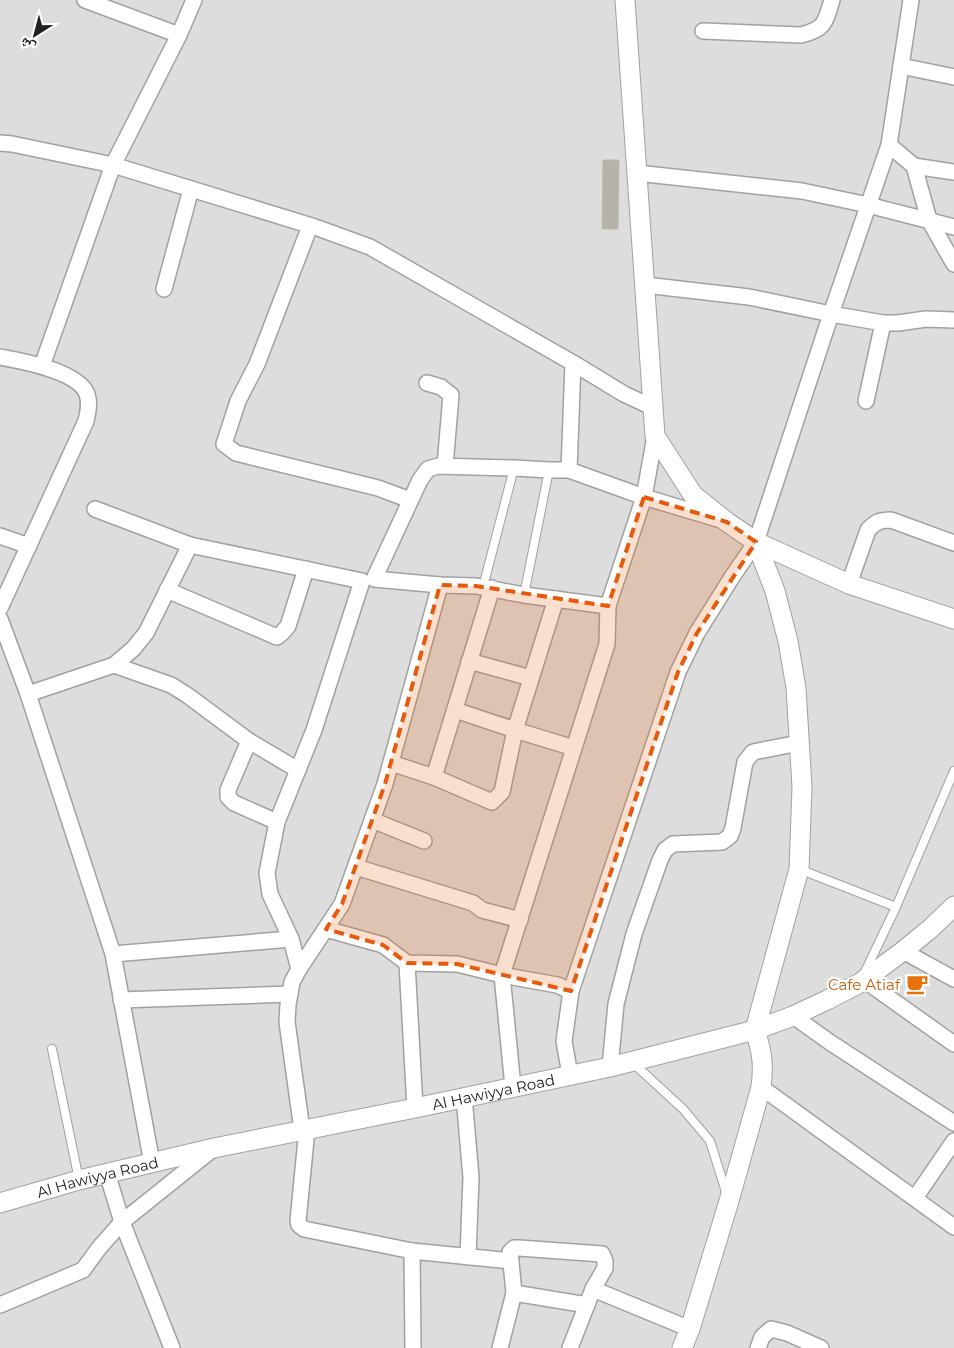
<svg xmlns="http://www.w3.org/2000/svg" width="954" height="1348" viewBox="0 0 954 1348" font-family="Montserrat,'Noto Naskh Arabic',sans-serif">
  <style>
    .residential { fill: #ddd }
    .building { fill: #b4b2aa; stroke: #bfbaab }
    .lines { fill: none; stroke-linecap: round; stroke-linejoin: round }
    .service-casing { stroke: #a1a1a1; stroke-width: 10 }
    .minor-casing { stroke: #a1a1a1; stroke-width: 18 }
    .tertiary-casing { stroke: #a1a1a1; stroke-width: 21 }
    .service { stroke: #fff; stroke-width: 8 }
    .minor { stroke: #fff; stroke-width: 15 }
    .tertiary { stroke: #fff; stroke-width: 19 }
    .marked { fill: #e8590c; fill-opacity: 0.2; stroke: #e8590c; stroke-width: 4; stroke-dasharray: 10 6; stroke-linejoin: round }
    .labels { text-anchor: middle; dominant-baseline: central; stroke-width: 4.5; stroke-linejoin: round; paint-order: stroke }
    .food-label { font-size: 15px; fill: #c56008; stroke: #fff; text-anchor: end }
    .street-label { font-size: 15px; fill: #202020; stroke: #fff }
  </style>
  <rect width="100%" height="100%" fill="#efefe7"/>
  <rect class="residential" x="0" y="0" width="954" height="1348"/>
  <path class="building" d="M603 160H619L618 229H602Z"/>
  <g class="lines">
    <g class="service-casing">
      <g id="service">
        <path d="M483 587 514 468"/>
        <path d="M524 595 549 470"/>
        <path d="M799 869 896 907"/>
        <path d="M864 974 896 907 954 771"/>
        <path d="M52 1049 79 1180"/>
        <path d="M633 1063 683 1109 710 1141 727 1195"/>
      </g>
    </g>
    <g class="minor-casing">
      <g id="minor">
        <path d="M85 0 179 35"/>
        <path d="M703 31 801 35C825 29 825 23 832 0"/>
        <path d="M901 66 954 77"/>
        <path d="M0 143 12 144 113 165 315 227 370 247 573 363 624 394 654 408"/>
        <path d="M889 145 914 166 929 220 954 264"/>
        <path d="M914 166 954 172"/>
        <path d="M637 173 802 191 868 205 954 227"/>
        <path d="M310 226 257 364 238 401 224 444 236 453 378 488 410 500"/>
        <path d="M645 285 749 297 831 314 883 323H898L926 319 954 320"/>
        <path d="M164 289 191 189"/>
        <path d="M0 357C22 361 78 371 87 394 90 403 88 412 86 421L0 608"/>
        <path d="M42 366 113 165 179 35 194 0"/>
        <path d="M427 383 441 387 451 395 445 466"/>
        <path d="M866 401 883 323"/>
        <path d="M655 436 644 497 608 606 524 595 476 586 440 585 374 579 420 480 428 469 438 466 514 468 549 470H569L644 497 721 520"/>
        <path d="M569 470 573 363"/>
        <path d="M95 509 190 545 362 581 314 730 277 822 267 873 270 894 291 939 299 969"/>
        <path d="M0 536 29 546"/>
        <path d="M849 584 868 530C875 522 880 520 891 520L954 543"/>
        <path d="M492 588 434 777 492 802 502 792 515 730 556 599"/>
        <path d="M167 590 277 637 282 633 288 626 306 569"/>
        <path d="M0 619 28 694 113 954 152 1163"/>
        <path d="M469 661 531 678"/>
        <path d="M114 665 171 685 187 695 249 741 298 770"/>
        <path d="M28 694 114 665 133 649 146 633 190 545"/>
        <path d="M455 710 515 730 574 748"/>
        <path d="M249 741 228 790V797L234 803 277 822"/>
        <path d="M391 763 434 777"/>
        <path d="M372 820 424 841"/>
        <path d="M356 867 473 903 482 910 520 920"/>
        <path d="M326 929 383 945 407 963 457 964 502 975 557 985 571 991"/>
        <path d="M903 951 954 979"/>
        <path d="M113 954 291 939"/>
        <path d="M407 963 415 1108"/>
        <path d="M864 980 954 1044"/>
        <path d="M121 1000 290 994"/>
        <path d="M793 1016 831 1043 954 1123"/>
        <path d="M610 1067 616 1004 634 934 660 860 665 850 673 844 722 842 730 836 733 828 745 762 753 752 799 743"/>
        <path d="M570 1075 564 1041 571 991 678 672 697 633 732 577 756 542 831 314 889 145 911 0"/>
        <path d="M513 1087 502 975 607 644 608 606"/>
        <path d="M761 1087 954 1227"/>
        <path d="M464 1097 471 1177 468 1257"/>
        <path d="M307 1129 298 1221 299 1225 304 1229 412 1251"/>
        <path d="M302 1130 287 1022 288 1005 292 982 299 969 342 904 385 784 440 585"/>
        <path d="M107 1173 122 1222 172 1348"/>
        <path d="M915 1198 954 1141"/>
        <path d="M514 1293 510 1252 514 1248H519L602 1254 605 1261V1268L593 1289"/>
        <path d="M0 1305 83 1270 99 1248 122 1222 213 1149"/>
        <path d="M413 1348 412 1251 511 1261"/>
        <path d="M500 1348 514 1293 587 1305"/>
        <path d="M570 1348 593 1289 690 1329"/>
        <path d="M758 1348 762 1337 771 1329 787 1333 821 1348"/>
      </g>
    </g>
    <g class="tertiary-casing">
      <g id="tertiary">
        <path d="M625 0 655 436 693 495 727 522 756 542 849 584 954 619"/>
        <path id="s1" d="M0 1203 79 1180 214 1148 415 1108 610 1067 755 1030 793 1016 827 1000 860 983 903 951 930 929 954 906"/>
        <path d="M682 1348 690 1329 729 1201 761 1087C764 1064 762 1052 755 1030L799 869 802 787 796 688 788 641 775 591 756 542"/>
      </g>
    </g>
    <use href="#service" class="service"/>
    <use href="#minor" class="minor"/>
    <use href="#tertiary" class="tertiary"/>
  </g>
  <path class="marked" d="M644 497 727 522 756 542 697 633 678 672 571 991 457 964 407 963 383 945 326 929 342 904 385 784 440 585 476 586 608 606Z"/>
  <defs>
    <g id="cafe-bare" transform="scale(1.725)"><path d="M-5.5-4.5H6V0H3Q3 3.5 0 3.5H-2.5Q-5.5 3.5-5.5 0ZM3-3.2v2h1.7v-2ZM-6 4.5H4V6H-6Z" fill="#e8710a" stroke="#fff" stroke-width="2.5" paint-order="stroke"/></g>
  </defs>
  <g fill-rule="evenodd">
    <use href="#cafe-bare" x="917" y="984"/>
  </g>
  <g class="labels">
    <g class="food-label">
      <text x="900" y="984">Cafe Atiaf</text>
    </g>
    <g class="street-label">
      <text stroke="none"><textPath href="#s1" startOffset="506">Al Hawiyya Road</textPath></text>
      <text stroke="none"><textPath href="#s1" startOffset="101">Al Hawiyya Road</textPath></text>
    </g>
  </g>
  <g transform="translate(35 35) rotate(216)" stroke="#ffffff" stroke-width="4" paint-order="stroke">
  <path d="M0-4L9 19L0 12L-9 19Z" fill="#202020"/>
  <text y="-8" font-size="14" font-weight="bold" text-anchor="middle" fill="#202020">ش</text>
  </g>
</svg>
